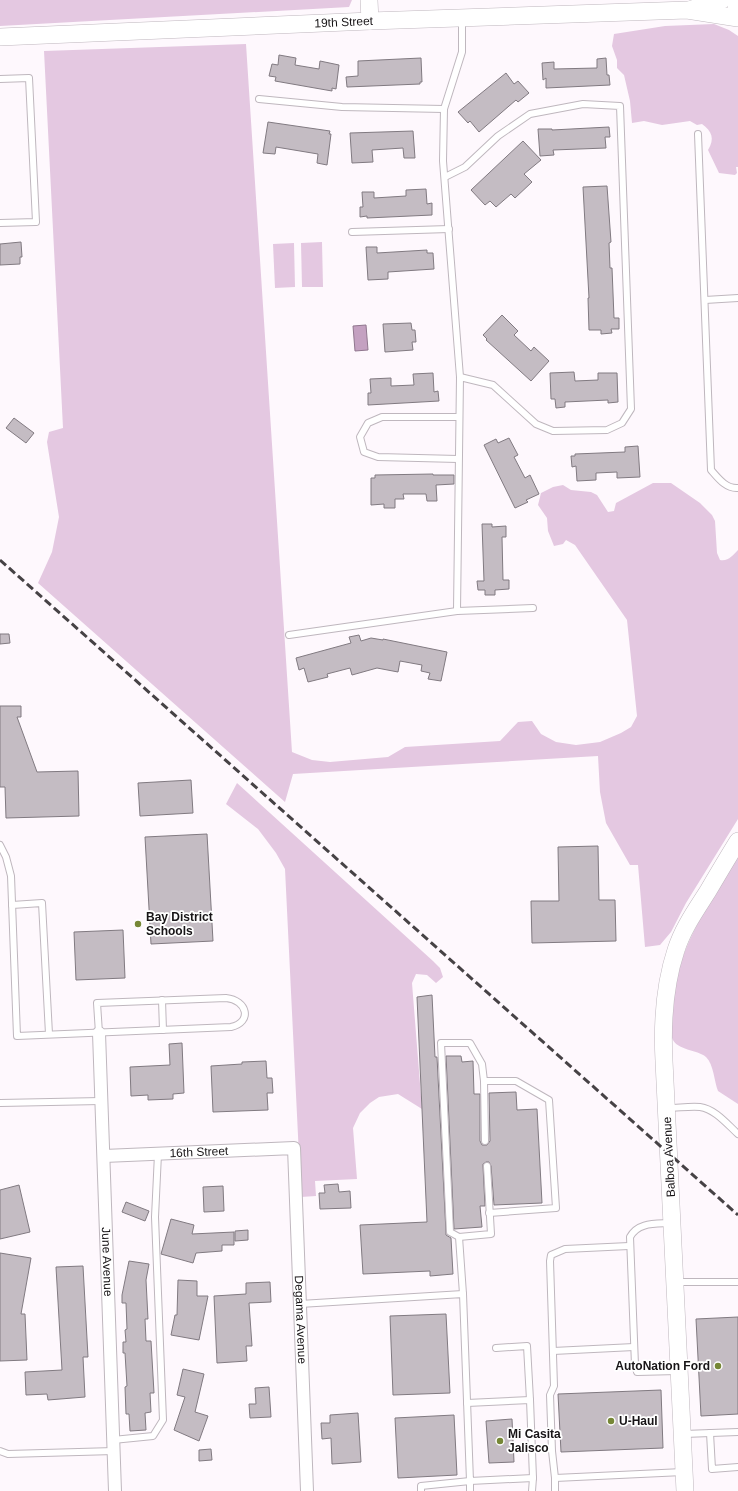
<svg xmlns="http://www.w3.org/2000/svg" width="738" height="1491" viewBox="0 0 738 1491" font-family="Arial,sans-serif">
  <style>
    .green { fill: #e4c8e1 }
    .water { fill: #c4a1c1; stroke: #90778e }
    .building { fill: #c4bcc3; stroke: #817a81 }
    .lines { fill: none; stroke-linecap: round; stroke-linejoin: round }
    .lane-casing { stroke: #bfb7be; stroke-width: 8 }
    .street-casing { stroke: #bfb7be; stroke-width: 14 }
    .secondary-casing { stroke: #bfb7be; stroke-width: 18 }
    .lane { stroke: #fff; stroke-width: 6 }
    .street { stroke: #fff; stroke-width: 12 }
    .secondary { stroke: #fff; stroke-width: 17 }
    .rail { stroke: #464245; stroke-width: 3; stroke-dasharray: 8 4; stroke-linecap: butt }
    .poi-dot { fill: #768736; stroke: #fff; stroke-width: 1.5 }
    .labels { text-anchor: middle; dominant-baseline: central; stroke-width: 3.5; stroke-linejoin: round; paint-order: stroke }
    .street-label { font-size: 12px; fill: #171416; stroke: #fff }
    .poi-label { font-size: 12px; font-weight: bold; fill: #171416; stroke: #fff; text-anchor: start }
  </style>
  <rect width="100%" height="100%" fill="#fef8fd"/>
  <g class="green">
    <path d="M0 0H352L349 7 0 26Z"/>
    <path d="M714 24 729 30 738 36V167H736L737 173 735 175 719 173 708 150C715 139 712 131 702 124L697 125 690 121 662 125 644 121 632 123 630 101 624 75 617 68V60L612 46 614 34 665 26Z"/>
    <path d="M246 44 292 752 312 760 330 762 388 757 405 747 500 741 518 722 532 721 541 734 556 742 576 745 600 742 621 733 631 727 637 716 627 620 575 545 566 540 563 544 554 546 548 531 547 518 538 505 541 493 553 487 563 485 571 490 591 492 597 495 608 512 614 511 616 503 653 483H671L700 503 712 515 715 521 717 553 720 560C728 562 733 555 738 550V819L686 903 671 932 660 945 645 947 638 865H630L606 823 600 792 598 756 293 774 285 802 38 583 52 552 59 517 47 442 49 432 63 428 44 51Z"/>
    <path d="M322 242 323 287H302L301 243Z"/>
    <path d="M294 243 295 287 275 288 273 244Z"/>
    <path d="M237 783 433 961 440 968 443 977 436 983 427 975 416 974 412 983 422 1109 398 1094 379 1097 370 1103 360 1113 353 1128 357 1179 315 1181 316 1196 301 1197 285 869 276 853 258 829 226 804Z"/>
    <path d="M738 856V1104L718 1091C714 1081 714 1065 706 1057 697 1049 677 1051 672 1038 668 1029 671 1015 673 1005 674 995 675 985 677 975 689 931 715 894 738 856Z"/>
  </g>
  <path class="water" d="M366 325 368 350 355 351 353 326Z"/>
  <g class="building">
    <path d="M279 55 296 58 295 65 319 69 320 61 339 65 336 89 332 88V91L275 81 276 77 269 76 272 64 278 65Z"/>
    <path d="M421 58 422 82H420V84L347 87 346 77 358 76V61Z"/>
    <path d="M606 58 607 75H609L610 85 546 88V78L543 80 542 63 554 62V69L597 68V59Z"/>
    <path d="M506 73 514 84 518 81 529 93 518 102 516 100 479 132 470 121 468 123 458 112Z"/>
    <path d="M268 122 330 131 329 134H331L327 165 317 163 318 154 276 147 275 154 263 153Z"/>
    <path d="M609 127 610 137H605L606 148 553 150 554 155 540 156 538 129H552V130Z"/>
    <path d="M413 131 415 158H404L403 148 372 150 373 162 352 163 350 133Z"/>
    <path d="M523 141 541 160 524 174 532 182 515 198 511 194 496 207 490 201 485 205 471 190Z"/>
    <path d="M607 186 611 242 609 243 610 268H612L614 318H619V329H611L612 333 601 334V330H589L588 298H589L583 187Z"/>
    <path d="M426 189 427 204 432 203V215L367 218V216L360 217V207H363L362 192H374V198L406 196V190Z"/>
    <path d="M21 242 22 257H20V264L0 265V244Z"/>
    <path d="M366 247H377V253L427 250V253H433L434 269 388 272V279L368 280Z"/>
    <path d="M502 315 518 331 514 335 531 351 534 347 549 361 531 381 486 340 487 339 483 335Z"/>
    <path d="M411 323 412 330H415L416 342H412L413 350 385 352 383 324Z"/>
    <path d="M574 372 575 381 598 380V373H617L618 402 608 403V400L565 402V407L556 408 555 399H551L550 373Z"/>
    <path d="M433 373 434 392 438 391 439 401 368 405V393H371L370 379 391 378V386L414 385 413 374Z"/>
    <path d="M14 418 34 433 26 443 6 428Z"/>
    <path d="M509 438 518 455 514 457 525 478 530 475 539 494 526 500 528 502 515 508 484 445 496 439 498 443Z"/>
    <path d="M638 446 640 477 617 478V472L596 473V480L577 481 576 466 572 467 571 456H575V454L625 452V447Z"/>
    <path d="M433 474V475H454V484L436 485 437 501H427L426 494H403L404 499H395V508H384V504L371 505V478H375V475Z"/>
    <path d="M482 524H492V527L506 526V537H502L503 580H509V589L495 590V595H485V590H478L477 581H484Z"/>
    <path d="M0 634H9L10 643 0 644Z"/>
    <path d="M359 635 361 641 371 638 383 640V639L447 652 441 681 428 679 430 673 421 671 422 665 400 661 398 672 377 668 352 675 350 668 327 674 328 677 308 682 304 668 299 670 296 658 351 643 349 637Z"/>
    <path d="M0 706H21V717H17L37 772 78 771 79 816 6 818 5 787H0Z"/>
    <path d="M191 780 193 813 140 816 138 783Z"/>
    <path d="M207 834 213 941 151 944 145 837Z"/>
    <path d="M598 846 599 900H615L616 941 532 943 531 901H559L558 847Z"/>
    <path d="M123 930 125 978 76 980 74 932Z"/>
    <path d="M432 995 435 1057H437L446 1232V1235L451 1238 453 1274 430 1276V1271L363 1274 360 1225 427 1222 417 997Z"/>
    <path d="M182 1043 184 1093 173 1094V1099L148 1100V1095L131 1096 130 1067 170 1065 169 1044Z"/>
    <path d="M446 1056H461L462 1062 473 1061 474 1094H480V1141L482 1145H487L490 1141 489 1093 516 1092 517 1110 537 1109 542 1203 494 1205 491 1166 489 1162H486L483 1164V1166L485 1206H480L482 1227 454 1229Z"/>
    <path d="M266 1061 267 1078H272L273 1093H267L268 1110 213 1112 211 1066 242 1064V1062Z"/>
    <path d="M338 1184 339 1192 350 1191 351 1208 320 1209 319 1193H325L324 1185Z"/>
    <path d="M19 1185 30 1232 0 1239V1190Z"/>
    <path d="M223 1186 224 1211 204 1212 203 1187Z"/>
    <path d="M126 1202 149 1211 145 1221 122 1212Z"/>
    <path d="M171 1219 194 1225 192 1234 234 1232V1245H222V1251L196 1253 193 1263 161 1254Z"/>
    <path d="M248 1230V1240L235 1241V1231Z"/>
    <path d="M0 1253 31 1258 21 1314H25L27 1360 0 1361Z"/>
    <path d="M129 1261 149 1264 146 1280 148 1319H145L146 1341H151L154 1393H150L151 1412 145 1413 146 1430 130 1431 129 1414H126L125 1387 127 1386 125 1353H123V1342H126L125 1330 127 1329 126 1303H122V1295Z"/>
    <path d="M83 1266 88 1357H83L85 1397 48 1400 47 1394 26 1395 25 1372 62 1370 56 1267Z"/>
    <path d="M178 1280 197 1281V1296H208L199 1340 171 1335 175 1315H177Z"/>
    <path d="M270 1282 271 1302 249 1303 252 1346H246L247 1361 217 1363 214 1296 246 1294V1283Z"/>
    <path d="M446 1314 450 1393 393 1395 390 1316Z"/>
    <path d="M738 1317V1414L701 1416 696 1319Z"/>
    <path d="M183 1369 204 1374 195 1412 208 1416 199 1441 174 1430 185 1397 177 1395Z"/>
    <path d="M269 1387 271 1417 250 1418 249 1404H256L255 1388Z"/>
    <path d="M661 1390 663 1448 561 1452 558 1394Z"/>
    <path d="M358 1413 361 1462 332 1464 331 1438 322 1439 321 1423H330V1415Z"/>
    <path d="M454 1415 457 1475 398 1478 395 1418Z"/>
    <path d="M512 1419 514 1462 489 1463 486 1421Z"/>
    <path d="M211 1449 212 1460 199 1461V1450Z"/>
  </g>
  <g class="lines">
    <g class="lane-casing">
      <g id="lane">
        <path d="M0 79 29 78 36 222 0 223"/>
        <path d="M259 99 342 107 444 109"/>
        <path d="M698 134 711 470C718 478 726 489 738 488"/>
        <path d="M445 177 465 167 498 136 530 114 583 104 620 106 631 409 622 423 607 430 553 431 536 424 493 385 460 377"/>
        <path d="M352 232 449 229"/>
        <path d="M705 300 738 298"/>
        <path d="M458 459 378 457 364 452 360 437 368 423 382 417H459"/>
        <path d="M457 611 460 377 443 161 444 109 462 52V20"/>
        <path d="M289 635 457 611 533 608"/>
        <path d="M0 845 6 857 11 876 17 1036 231 1027C253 1022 247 1000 226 998L97 1003 99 1033"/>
        <path d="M12 905 42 903 49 1034"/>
        <path d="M162 1000 163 1030"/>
        <path d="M484 1081H516L549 1100 556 1208 489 1213"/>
        <path d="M0 1103 101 1101"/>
        <path d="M668 1108C678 1108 690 1106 700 1107 715 1109 727 1124 738 1134"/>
        <path d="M671 1223C655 1224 638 1222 630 1237L635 1365 637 1372 678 1371"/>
        <path d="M459 1237 491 1234 487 1166"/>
        <path d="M676 1282H738"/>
        <path d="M463 1294 459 1237 450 1232 441 1043H470L482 1064 484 1081 485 1141"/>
        <path d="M300 1304 463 1294 470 1481 533 1478 532 1491"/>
        <path d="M496 1348 527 1346 530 1400"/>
        <path d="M553 1351 634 1347"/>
        <path d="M467 1403 530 1400 533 1478"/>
        <path d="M710 1433 712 1469 738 1467"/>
        <path d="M684 1434 738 1432"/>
        <path d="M113 1440 153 1436 163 1420 155 1217 158 1154"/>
        <path d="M0 1451 8 1454 114 1451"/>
        <path d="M555 1478 683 1472"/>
        <path d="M421 1491V1486L470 1481V1491"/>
        <path d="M555 1491V1478L552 1451 550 1395 554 1386 550 1261 551 1255 565 1249 629 1246"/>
      </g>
    </g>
    <g class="street-casing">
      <g id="street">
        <path id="s1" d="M99 1033 115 1491"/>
        <path id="s2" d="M104 1156 294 1148 307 1491"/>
      </g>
    </g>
    <g class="secondary-casing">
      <g id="secondary">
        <path d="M369 0 370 21"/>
        <path d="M737 0 736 9 738 15"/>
        <path d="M692 9 722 0"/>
        <path id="s3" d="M0 37 370 21 687 10 738 18"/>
        <path d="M685 1491 664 1061C662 1023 664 986 676 950 683 928 696 910 708 891 718 874 728 857 738 841"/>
      </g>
    </g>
    <use href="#lane" class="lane"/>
    <use href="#street" class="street"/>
    <use href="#secondary" class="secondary"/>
    <path class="rail" d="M0 560 738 1215"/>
  </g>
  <g class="poi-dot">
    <circle cx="138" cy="924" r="4"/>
    <circle cx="718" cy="1366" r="4"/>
    <circle cx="611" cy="1421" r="4"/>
    <circle cx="500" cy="1441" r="4"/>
  </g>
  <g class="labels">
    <g class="street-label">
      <text stroke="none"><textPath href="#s3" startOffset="344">19th Street</textPath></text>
      <text stroke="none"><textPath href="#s2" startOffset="95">16th Street</textPath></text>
      <text transform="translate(669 1157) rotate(-93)">Balboa Avenue</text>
      <text stroke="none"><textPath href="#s1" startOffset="229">June Avenue</textPath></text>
      <text stroke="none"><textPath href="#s2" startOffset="362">Degama Avenue</textPath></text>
    </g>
    <g class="poi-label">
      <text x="146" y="917">Bay District<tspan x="146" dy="14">Schools</tspan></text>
      <text x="710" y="1366" text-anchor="end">AutoNation Ford</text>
      <text x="619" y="1421">U-Haul</text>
      <text x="508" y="1434">Mi Casita<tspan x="508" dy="14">Jalisco</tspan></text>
    </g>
  </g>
</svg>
